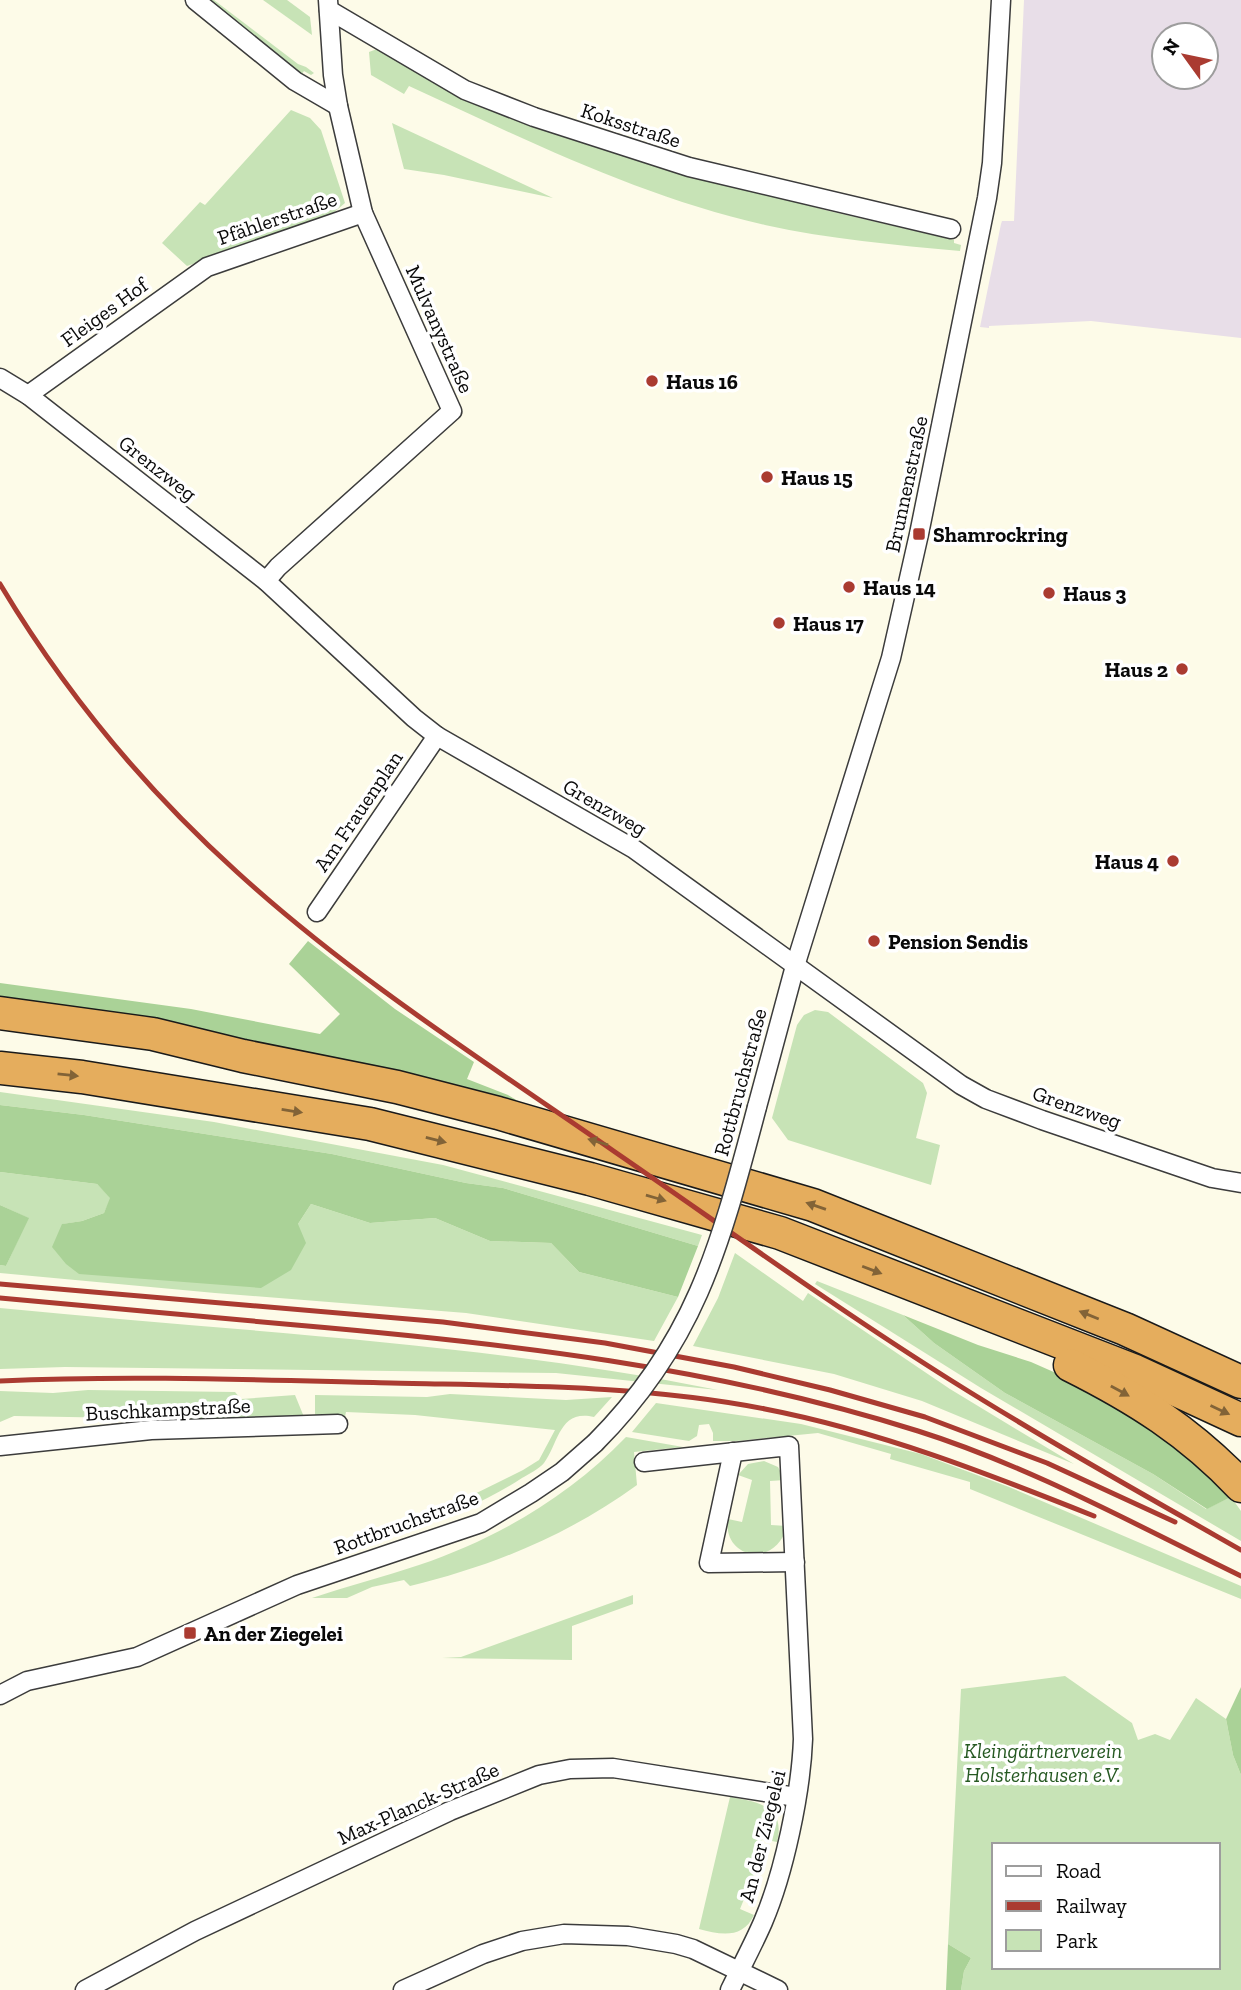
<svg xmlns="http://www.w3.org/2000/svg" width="1241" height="1990" viewBox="0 0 1241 1990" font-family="'Zilla Slab',serif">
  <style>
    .industrial { fill: #e8dee8; fill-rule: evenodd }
    .green { fill: #c7e3b6; fill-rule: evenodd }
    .forest { fill: #aad297 }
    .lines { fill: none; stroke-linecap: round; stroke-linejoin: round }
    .minor-casing { stroke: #3c3c3c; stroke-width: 21 }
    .motorway-casing { stroke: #1a1a1a; stroke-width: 35 }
    .minor { stroke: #fff; stroke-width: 18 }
    .motorway { stroke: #e5ad5d; stroke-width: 32 }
    .rail { stroke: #aa3b31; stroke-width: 5 }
    .minor-bridge-casing { stroke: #3c3c3c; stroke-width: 21; stroke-linecap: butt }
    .minor-bridge { stroke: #fff; stroke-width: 18 }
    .oneway { fill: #826337 }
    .poi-dot { fill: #aa3b31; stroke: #fff; stroke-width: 2.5 }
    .labels { text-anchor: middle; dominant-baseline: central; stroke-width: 7; stroke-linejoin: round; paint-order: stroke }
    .street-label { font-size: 21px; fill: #090909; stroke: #fff }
    .poi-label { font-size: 21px; font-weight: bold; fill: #090909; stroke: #fff; text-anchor: start }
    .park-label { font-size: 21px; font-style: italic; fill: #265922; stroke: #fff }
  </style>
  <rect width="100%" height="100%" fill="#fdfbe8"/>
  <path class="industrial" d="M1024 0H1241V338L1091 321 989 326V328L980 327 1001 224 1002 221H1014ZM1164 35H1206V77H1164Z"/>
  <g class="green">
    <path d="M207 0H214L298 64 306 67 314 73 311 75 304 71 301 75Z"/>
    <path d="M263 0H287L310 17 312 35Z"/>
    <path d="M377 49 447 89 535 127 659 166 829 211 954 240V243L961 245 960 251C895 245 829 239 765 225 641 197 524 139 409 86L404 94 371 75 369 52Z"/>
    <path d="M291 110 310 118 321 130 345 203 326 219 187 266 162 243 200 202 205 205Z"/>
    <path d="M392 123 553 198 444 175 404 169Z"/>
    <path d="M815 1010 828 1012 923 1083 927 1093 916 1138 940 1145 931 1185 788 1140 772 1118 797 1025 804 1015Z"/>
    <path d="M0 1092 214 1122 443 1165 702 1235 698 1246 503 1188 466 1183 332 1154 84 1115 0 1105Z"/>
    <path d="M0 1172 97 1184 111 1198 104 1213 82 1221 63 1224H298L311 1204 370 1223 435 1218 490 1241 551 1243 579 1272 678 1297 654 1341 466 1313 215 1293 0 1273V1265L6 1266 28 1218 0 1205Z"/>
    <path d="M735 1253 803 1301 808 1293 950 1389 1074 1464 922 1401 834 1374 693 1346 718 1298Z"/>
    <path d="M817 1281 903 1315 934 1343 1005 1393 1153 1474 1206 1509 1231 1497 1241 1511V1541L981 1388 815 1284Z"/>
    <path d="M0 1308C240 1332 482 1342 718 1390L556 1373 65 1367 0 1369Z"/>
    <path d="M88 1390 235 1392 241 1399 295 1395 304 1417 178 1419 14 1416 0 1422V1391L53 1393Z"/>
    <path d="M450 1394 566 1400 612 1397 594 1417C559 1409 559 1443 544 1463 539 1469 529 1474 522 1478 465 1515 399 1535 334 1553L365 1538 432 1515 523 1470 539 1460 555 1430 415 1415 346 1412 345 1417H315V1395L427 1397Z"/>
    <path d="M656 1403 801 1424 921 1454 1009 1487 1241 1586V1599L970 1489V1482L890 1459 891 1454 818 1433 737 1441H713V1433L709 1424 699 1425 697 1436 689 1441 632 1432Z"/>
    <path d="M626 1437 683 1447 634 1452 637 1485C568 1535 493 1566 410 1586L404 1580 372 1587 347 1598H312C347 1586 384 1577 419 1565 498 1538 568 1497 626 1437Z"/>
    <path d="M764 1461 778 1467 785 1480 770 1481 771 1525 787 1526C776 1569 722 1559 728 1519L742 1522 752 1480 738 1475 748 1464Z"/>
    <path d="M633 1595V1604L572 1626V1660L442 1658 461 1657Z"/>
    <path d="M1065 1676 1132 1723 1138 1740 1155 1734 1170 1740 1196 1698 1226 1719 1233 1755 1241 1775V1990H961L964 1971 971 1958 948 1944 961 1689ZM994 1845H1218V1967H994Z"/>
    <path d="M730 1797C758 1802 786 1806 777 1842L762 1839 753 1877 740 1909 754 1915C743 1939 721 1935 699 1929Z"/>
  </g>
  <g class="forest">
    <path d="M308 941 395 1009 474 1062 467 1079 508 1095 518 1101 308 1056 0 1007V983L191 1009 320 1034 340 1014 289 964Z"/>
    <path d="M0 1105 84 1115 332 1154 466 1183 503 1188 698 1246 678 1297 579 1272 551 1243 490 1241 435 1218 370 1223 311 1204 298 1224 306 1243 291 1270 261 1288 79 1274 66 1264 52 1247 62 1224 82 1221 104 1213 110 1198 97 1184 0 1172Z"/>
    <path d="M0 1205 29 1218 6 1266 0 1265Z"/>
    <path d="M903 1315 978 1345 1031 1362 1065 1377 1164 1434 1231 1497 1207 1509 1153 1474 1005 1393 934 1343Z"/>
    <path d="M1241 1687V1775L1233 1755 1226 1719Z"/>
    <path d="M948 1944 971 1958 964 1971 961 1990H946Z"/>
  </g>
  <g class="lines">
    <g class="minor-casing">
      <g id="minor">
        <path d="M195 0 295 81 338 106"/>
        <path d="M329 10 465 90 534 117 689 167 951 229"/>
        <path d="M0 378 28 395 266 581 414 718 437 736 634 849 961 1085 986 1099 1042 1120 1212 1178 1241 1183"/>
        <path d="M28 395 207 267 363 213"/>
        <path d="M266 581 278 567 452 411 363 213 338 106 333 75 328 0"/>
        <path d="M317 912 437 736"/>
        <path d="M757 1107 795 966 891 658 919 534 987 198 992 163 1001 0"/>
        <path d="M0 1446 151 1430 338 1424"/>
        <path d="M733 1452 709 1563 795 1562"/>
        <path d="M644 1462 789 1446 803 1739C801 1793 784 1873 763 1922 753 1945 741 1967 730 1990"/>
        <path d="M0 1695 27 1681 137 1657 297 1585 481 1523 531 1493 562 1472 595 1443"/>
        <path d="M85 1990 195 1931 450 1811 539 1775 570 1769 613 1768 796 1797"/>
        <path d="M403 1990 483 1954 522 1941 564 1934 628 1936 676 1944 693 1949 778 1990"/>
      </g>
    </g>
    <g class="motorway-casing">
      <g id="motorway">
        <path d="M0 1013 153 1034 243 1056 397 1087 498 1113 813 1205 1125 1329 1241 1382"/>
        <path d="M0 1068 82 1077 370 1124 590 1179 780 1233 1135 1371 1241 1420"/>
        <path d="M1070 1365C1136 1398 1190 1432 1241 1486"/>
      </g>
    </g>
    <use href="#minor" class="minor"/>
    <use href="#motorway" class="motorway"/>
    <g class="rail">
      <path d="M0 584C64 691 144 788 237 872 353 978 487 1063 615 1152 727 1229 837 1309 952 1381 1046 1440 1144 1495 1241 1550"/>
      <path d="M0 1284 443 1322 605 1343 734 1367 830 1390 925 1417 1047 1463 1175 1522"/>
      <path d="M0 1298C99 1307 197 1316 296 1325 505 1343 716 1367 918 1431 1029 1466 1136 1525 1241 1576"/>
      <path d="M0 1381C130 1375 261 1380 391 1383 516 1386 642 1385 765 1409 879 1431 986 1473 1094 1516"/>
    </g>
    <g class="minor-bridge-casing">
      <path id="minor-bridge" d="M595 1443C697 1341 721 1242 757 1107"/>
    </g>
    <use href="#minor-bridge" class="minor-bridge"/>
  </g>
  <defs><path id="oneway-solid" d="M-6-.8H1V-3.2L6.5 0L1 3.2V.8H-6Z" transform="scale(1.75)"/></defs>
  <g class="oneway">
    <use href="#oneway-solid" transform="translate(68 1075) rotate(6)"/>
    <use href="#oneway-solid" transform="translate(292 1111) rotate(9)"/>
    <use href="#oneway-solid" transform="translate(436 1140) rotate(14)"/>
    <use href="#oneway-solid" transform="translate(598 1142) rotate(-164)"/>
    <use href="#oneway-solid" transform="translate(656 1198) rotate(16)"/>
    <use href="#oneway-solid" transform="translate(816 1206) rotate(-161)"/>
    <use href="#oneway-solid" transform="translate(872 1270) rotate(21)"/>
    <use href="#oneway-solid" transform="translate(1089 1315) rotate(-158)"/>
    <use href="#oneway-solid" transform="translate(1120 1391) rotate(29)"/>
    <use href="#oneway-solid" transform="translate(1220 1410) rotate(25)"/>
  </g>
  <g class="poi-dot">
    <circle cx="652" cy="381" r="7"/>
    <circle cx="767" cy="477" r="7"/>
    <rect x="912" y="527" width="14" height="14" rx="3.5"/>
    <circle cx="849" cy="587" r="7"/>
    <circle cx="1049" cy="593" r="7"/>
    <circle cx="779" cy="623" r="7"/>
    <circle cx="1182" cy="669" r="7"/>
    <circle cx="1173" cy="861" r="7"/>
    <circle cx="874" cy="941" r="7"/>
    <rect x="183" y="1626" width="14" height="14" rx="3.5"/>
  </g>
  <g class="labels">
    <g class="street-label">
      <text transform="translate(631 125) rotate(18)">Koksstraße</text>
      <text transform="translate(277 218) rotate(-19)">Pfählerstraße</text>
      <text transform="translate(104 312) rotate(-36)">Fleiges Hof</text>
      <text transform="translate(440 329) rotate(66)">Mulvanystraße</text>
      <text transform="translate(158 468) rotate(38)">Grenzweg</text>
      <text transform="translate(906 484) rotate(-78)">Brunnenstraße</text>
      <text transform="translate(605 807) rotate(30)">Grenzweg</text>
      <text transform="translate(358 811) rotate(-56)">Am Frauenplan</text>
      <text transform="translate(740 1082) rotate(-75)">Rottbruchstraße</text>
      <text transform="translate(1077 1107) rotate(19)">Grenzweg</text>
      <text transform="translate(168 1409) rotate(-3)">Buschkampstraße</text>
      <text transform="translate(406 1522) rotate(-20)">Rottbruchstraße</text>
      <text transform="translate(418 1803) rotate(-24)">Max-Planck-Straße</text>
      <text transform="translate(762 1836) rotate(-76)">An der Ziegelei</text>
    </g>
    <g class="poi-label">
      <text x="666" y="381">Haus 16</text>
      <text x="781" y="477">Haus 15</text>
      <text x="933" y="534">Shamrockring</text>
      <text x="863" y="587">Haus 14</text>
      <text x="1063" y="593">Haus 3</text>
      <text x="793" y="623">Haus 17</text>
      <text x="1168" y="669" text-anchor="end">Haus 2</text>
      <text x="1159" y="861" text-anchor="end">Haus 4</text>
      <text x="888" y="941">Pension Sendis</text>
      <text x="204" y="1633">An der Ziegelei</text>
    </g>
    <g class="park-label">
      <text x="1043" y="1750">Kleingärtnerverein<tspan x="1043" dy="24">Holsterhausen e.V.</tspan></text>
    </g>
  </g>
  <rect x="992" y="1843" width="228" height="126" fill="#ffffff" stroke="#9d9d9d" stroke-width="2"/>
  <rect x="1006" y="1866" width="35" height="10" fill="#ffffff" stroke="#9d9d9d" stroke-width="2"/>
  <text x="1056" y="1878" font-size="21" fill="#090909">Road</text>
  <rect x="1006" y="1901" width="35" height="10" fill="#aa3b31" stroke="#9d9d9d" stroke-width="2"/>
  <text x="1056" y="1913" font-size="21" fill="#090909">Railway</text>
  <rect x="1006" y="1930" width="35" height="21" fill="#c7e3b6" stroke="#9d9d9d" stroke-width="2"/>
  <text x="1056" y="1948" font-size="21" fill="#090909">Park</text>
  <g transform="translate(1185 56) rotate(303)"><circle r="33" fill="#ffffff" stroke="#9d9d9d" stroke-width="2"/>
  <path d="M0-5L12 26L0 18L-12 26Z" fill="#aa3b31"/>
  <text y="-10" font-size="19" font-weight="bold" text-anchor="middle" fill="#090909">N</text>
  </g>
</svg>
